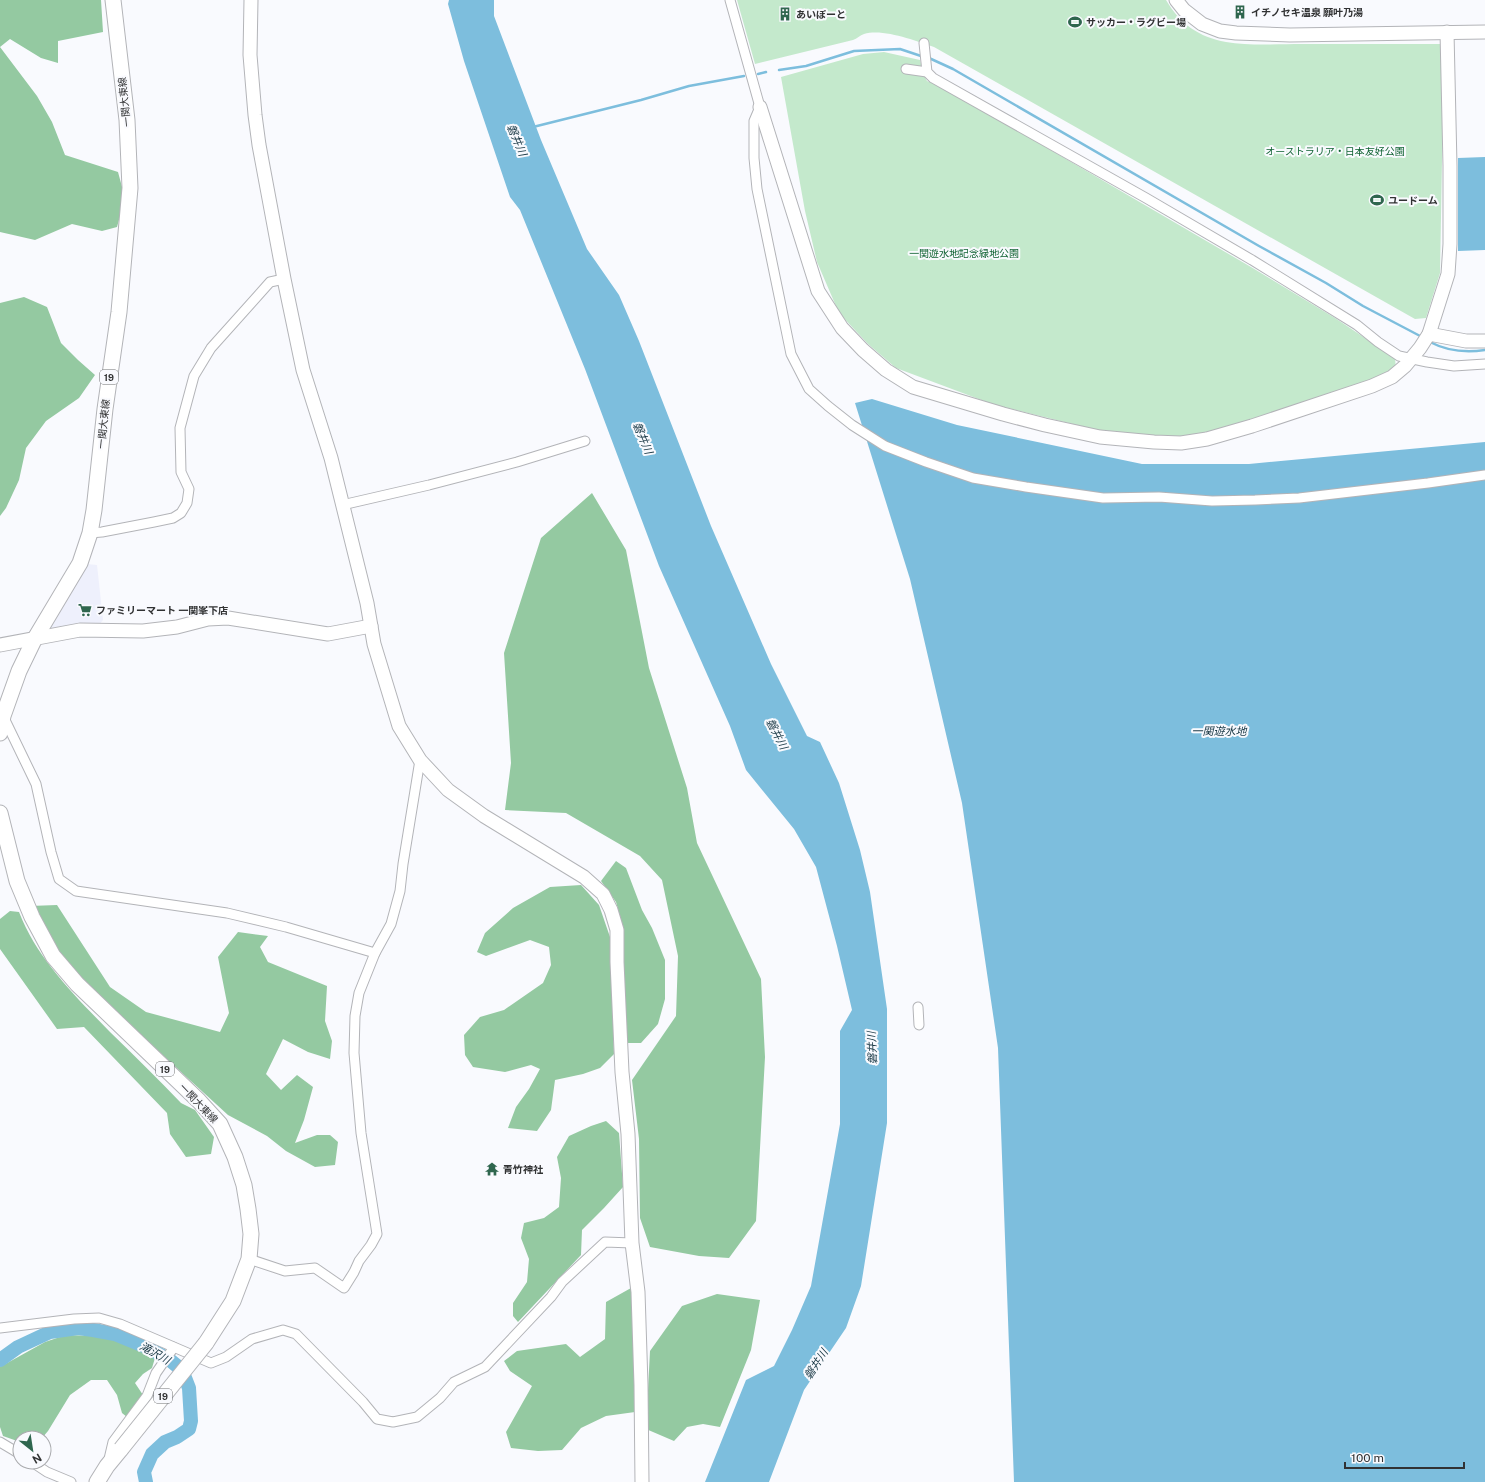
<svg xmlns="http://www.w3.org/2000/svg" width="1485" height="1482" viewBox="0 0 1485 1482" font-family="'Public Sans','Noto Sans JP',sans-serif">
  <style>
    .built { fill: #eef0fc }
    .green { fill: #c4e9cc }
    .forest { fill: #94c9a1 }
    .water { fill: #7dbedd }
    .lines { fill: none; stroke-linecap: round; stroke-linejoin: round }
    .stream { stroke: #7dbedd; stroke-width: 2.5 }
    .river { stroke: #7dbedd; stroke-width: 14 }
    .street-casing { stroke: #b3b4b8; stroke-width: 11 }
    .secondary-casing { stroke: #b3b4b8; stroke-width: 15 }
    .primary-casing { stroke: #b3b4b8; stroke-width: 17 }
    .street { stroke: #fff; stroke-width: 9 }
    .secondary { stroke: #fff; stroke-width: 13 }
    .primary { stroke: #fff; stroke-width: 15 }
    .primary-bridge-casing { stroke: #b3b4b8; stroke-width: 17; stroke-linecap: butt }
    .primary-bridge { stroke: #fff; stroke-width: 15 }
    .labels { text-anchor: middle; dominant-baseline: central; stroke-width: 4; stroke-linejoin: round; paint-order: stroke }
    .shield { fill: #f9fafe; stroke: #6d6e70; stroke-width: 1 }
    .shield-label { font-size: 9px; font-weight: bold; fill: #313233 }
    .poi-label { font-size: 10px; font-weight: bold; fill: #313233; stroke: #f9fafe; text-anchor: start }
    .street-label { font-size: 10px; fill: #313233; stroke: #f9fafe }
    .park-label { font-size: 10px; fill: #0e6231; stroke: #f9fafe }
    .water-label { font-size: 11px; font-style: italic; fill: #173643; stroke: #f9fafe }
  </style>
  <rect width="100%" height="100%" fill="#f9fafe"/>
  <path class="built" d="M87 564 97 565 103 620 99 625 53 631 48 624Z"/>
  <g class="green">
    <path d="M737 0H1166C1180 24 1199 37 1226 42 1249 46 1279 44 1302 44 1348 44 1395 44 1441 44L1444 49 1440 273 1426 318 1415 319 934 47C916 41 883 28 864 34 860 35 857 39 853 40L755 64Z"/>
    <path d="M884 52 920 60 923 73 927 81 957 93 1042 145 1251 267 1335 318 1395 358 1396 369 1390 374 1202 435 1172 438 1101 431 992 404 896 368 868 344 839 313 817 262 805 211 781 77 863 54Z"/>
  </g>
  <g class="forest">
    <path d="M0 0H101L103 32 58 41V63L41 58 10 39 0 47 37 96 52 122 65 155 118 172 125 198 117 227 102 231 72 224 35 240 0 232Z"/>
    <path d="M24 297 47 307 61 343 78 360 95 375 79 398 46 421 26 448 19 480 6 508 0 516V303Z"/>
    <path d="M592 493 626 550 649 668 687 788 697 843 761 979 765 1057 756 1221 729 1258 699 1256 650 1247 640 1218 639 1139 632 1080 676 1016 678 956 662 880 640 856 566 813 505 810 511 763 504 653 541 538Z"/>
    <path d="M616 861 626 868 642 910 652 928 665 960V999L658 1024 641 1043H624L623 927 616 902 601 881Z"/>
    <path d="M581 885 599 905 610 937 614 1054 600 1068 583 1074 555 1080 551 1110 537 1131 508 1128 516 1107 529 1089 540 1069 531 1065 505 1072 473 1067 465 1055 464 1035 480 1017 504 1010 543 983 551 965 549 947 530 940 486 956 477 952 485 933 513 908 550 887Z"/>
    <path d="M57 905 110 987 146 1012 220 1032 229 1013 218 957 238 932 268 936 260 947 268 962 327 986 325 1021 332 1041 330 1059 308 1052 283 1039 266 1074 281 1090 297 1075 313 1087 304 1120 295 1143 317 1135H330L338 1142 335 1165 315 1167 286 1151 267 1136 228 1115 62 963 30 906Z"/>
    <path d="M10 911 19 912C37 959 76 997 110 1032 134 1055 158 1079 181 1103L195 1110 214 1137 211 1154 186 1157 170 1134 167 1113 84 1027 57 1029 0 949V919Z"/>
    <path d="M606 1121 619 1133 623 1187 604 1208 582 1230 581 1255 518 1322 513 1316V1303L527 1282 529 1259 521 1238 524 1223 544 1218 559 1207 561 1178 557 1157 569 1136 591 1126Z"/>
    <path d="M631 1288 636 1355 635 1412 606 1416 581 1428 562 1450 538 1451 511 1448 506 1432 532 1386 510 1371 504 1361 517 1351 566 1344 580 1357 605 1339 606 1302Z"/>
    <path d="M717 1294 760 1300 751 1350 720 1427 703 1424 687 1427 674 1441 646 1429 650 1351 682 1306Z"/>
    <path d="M66 1335 97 1336 127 1343 154 1355 155 1358 152 1368 143 1374 135 1383 143 1395 132 1421 122 1413 117 1395 107 1380H91L70 1395 48 1431 42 1438H20V1442L3 1436 0 1427V1367L45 1342Z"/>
  </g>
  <g class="water">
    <path d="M449 0H494V16L541 140 587 249 619 295 639 341 711 526 771 664 807 736 820 742 839 783 860 850 870 892 887 1009V1123L861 1286 846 1328 804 1390 769 1482H705L746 1380 774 1366 792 1330 811 1286 840 1124V1031L852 1010 837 946 816 867 794 829 746 770 730 726 659 566 585 369 520 210 510 197 464 61 448 4Z"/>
    <path d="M1485 157V250L1458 251V158Z"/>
    <path d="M872 399 957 425 1142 464H1249L1485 442V1482H1014L998 1048 962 803 910 579 855 403Z"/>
  </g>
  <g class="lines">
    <g class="stream">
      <path d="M929 58 953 69 1259 246 1326 283 1363 306 1422 337"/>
      <path d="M779 70 806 66 854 51 900 49 924 57"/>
      <path d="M758 74 766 72"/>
      <path d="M533 127 641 100 689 86 744 76"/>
      <path d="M1430 342C1447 351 1465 353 1485 350"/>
    </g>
    <path class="river" d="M0 1360 18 1347 50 1332 78 1328 93 1330 115 1334 149 1348 171 1361 182 1370 189 1388 191 1421 189 1429 177 1437 165 1442 152 1454 144 1472 146 1482"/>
    <g class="street-casing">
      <g id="street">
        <path d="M730 0 760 107 754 121V158L757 189 791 354 809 389 828 406 852 425 885 446 926 462 973 478 1026 487 1103 498 1159 497 1212 501 1255 500 1299 498 1428 483 1485 475"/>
        <path d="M924 43 927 72 933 78 1146 198 1252 260 1357 325 1378 342 1399 356 1427 362 1454 366 1485 364"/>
        <path d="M906 69 927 72"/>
        <path d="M342 505 429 485 517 462 585 441"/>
        <path d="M90 533 102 532 154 522 173 518 181 513 187 503 189 489 181 472 180 428 194 376 211 348 270 282 284 279"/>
        <path d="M4 718 36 784 51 852 59 879 76 891 227 913 286 927 375 953"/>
        <path d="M918 1007 919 1025"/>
        <path d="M249 1259 285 1271 315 1268 344 1288 354 1272 359 1261 371 1245 377 1234 361 1133 354 1053 355 1016 359 993 375 953 391 924 400 891 403 864 420 760"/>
        <path d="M0 1328 74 1319 99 1318 120 1324 211 1363 226 1357 252 1339 283 1330 296 1334 363 1402 377 1419 393 1422 417 1417 440 1398 454 1382 485 1367 551 1297 562 1282 605 1242 632 1243"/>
        <path d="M0 1442 20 1454"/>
        <path d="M109 1459 113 1442 147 1396 156 1373 172 1350 173 1347"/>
        <path d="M32 1462 47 1472 71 1482"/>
      </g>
    </g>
    <g class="secondary-casing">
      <g id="secondary">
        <path d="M251 0 250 55 255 115 259 145 284 279 303 370 331 458 367 603 374 644 399 726 420 760 448 790 484 816 584 877 603 894 611 910 617 930V962L622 1072 628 1134 632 1243 638 1292 641 1385 642 1482"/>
        <path d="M1176 0 1184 10 1202 24 1220 31 1236 33 1290 35 1485 32"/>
        <path d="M760 107 818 291 842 328 863 350 886 370 913 387 1003 414 1045 425 1100 437 1154 442 1181 443 1207 439 1252 426 1372 386 1392 377 1405 366 1420 348 1429 334 1448 274 1450 244V166L1447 32"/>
        <path d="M1429 334 1466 341H1485"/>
        <path d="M0 645 80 630 143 631 177 627 208 619 228 618 328 634 371 626"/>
      </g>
    </g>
    <g class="primary-casing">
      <g id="primary">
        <path d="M0 733 3 716 19 671 34 640 80 563 90 533 94 510 105 409 119 312 130 188 127 120 113 0"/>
        <path d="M0 813 17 881 32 917 53 956 77 984 199 1101 220 1124 235 1157 244 1185 248 1209 251 1234 249 1259 233 1301 206 1343"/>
        <path d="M97 1482 107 1466 121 1449"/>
      </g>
    </g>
    <use href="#street" class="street"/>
    <use href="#secondary" class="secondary"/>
    <use href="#primary" class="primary"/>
    <g class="primary-bridge-casing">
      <path id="primary-bridge" d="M121 1449 206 1343"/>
    </g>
    <use href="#primary-bridge" class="primary-bridge"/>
  </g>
  <defs>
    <g id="building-bare" transform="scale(1.08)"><path d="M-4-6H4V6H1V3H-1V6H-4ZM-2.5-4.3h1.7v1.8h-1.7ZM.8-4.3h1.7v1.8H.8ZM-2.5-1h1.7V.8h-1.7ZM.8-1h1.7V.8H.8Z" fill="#2f664e" stroke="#f9fafe" stroke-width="2.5" paint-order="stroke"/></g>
    <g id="stadium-bare" transform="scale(1.08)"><path d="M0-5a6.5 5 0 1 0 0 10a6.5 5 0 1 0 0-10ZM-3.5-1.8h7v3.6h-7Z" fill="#2f664e" stroke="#f9fafe" stroke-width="2.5" paint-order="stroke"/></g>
    <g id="supermarket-bare" transform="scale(1.08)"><path d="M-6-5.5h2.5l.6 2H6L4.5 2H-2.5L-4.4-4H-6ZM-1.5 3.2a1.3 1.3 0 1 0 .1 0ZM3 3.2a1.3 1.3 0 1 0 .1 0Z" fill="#2f664e" stroke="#f9fafe" stroke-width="2.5" paint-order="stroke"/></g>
    <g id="temple-bare" transform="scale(1.08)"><path d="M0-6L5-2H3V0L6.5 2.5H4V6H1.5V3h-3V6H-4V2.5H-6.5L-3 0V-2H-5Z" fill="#2f664e" stroke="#f9fafe" stroke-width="2.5" paint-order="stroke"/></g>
  </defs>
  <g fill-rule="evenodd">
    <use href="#building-bare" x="1240" y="12"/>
    <use href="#building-bare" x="785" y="14"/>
    <use href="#stadium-bare" x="1075" y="22"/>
    <use href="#stadium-bare" x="1377" y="200"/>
    <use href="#supermarket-bare" x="85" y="610"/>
    <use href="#temple-bare" x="492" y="1169"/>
  </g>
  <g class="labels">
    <g class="shield">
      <rect x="100" y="370" width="18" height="14" rx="3"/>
      <rect x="156" y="1062" width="18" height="14" rx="3"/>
      <rect x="154" y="1389" width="18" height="14" rx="3"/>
    </g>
    <g class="shield-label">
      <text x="109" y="377">19</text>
      <text x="165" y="1069">19</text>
      <text x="163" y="1396">19</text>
    </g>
    <g class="poi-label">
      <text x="1251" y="12">イチノセキ温泉 願叶乃湯</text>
      <text x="796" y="14">あいぽーと</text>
      <text x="1086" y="22">サッカー・ラグビー場</text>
      <text x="1388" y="200">ユードーム</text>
      <text x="96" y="610">ファミリーマート 一関峯下店</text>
      <text x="503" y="1169">青竹神社</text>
    </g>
    <g class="street-label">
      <text transform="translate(124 102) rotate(-96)">一関大東線</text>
      <text transform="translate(103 424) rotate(-84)">一関大東線</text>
      <text transform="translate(199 1103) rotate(46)">一関大東線</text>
    </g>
    <g class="park-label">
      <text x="1335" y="151">オーストラリア・日本友好公園</text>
      <text x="964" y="253">一関遊水地記念緑地公園</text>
    </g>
    <g class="water-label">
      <text transform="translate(517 140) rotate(67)">磐井川</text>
      <text transform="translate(643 438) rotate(67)">磐井川</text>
      <text x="1219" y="731">一関遊水地</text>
      <text transform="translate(777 734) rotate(62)">磐井川</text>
      <text transform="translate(872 1048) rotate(-93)">磐井川</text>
      <text transform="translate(155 1353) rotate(29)">滝沢川</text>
      <text transform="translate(816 1364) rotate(-57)">磐井川</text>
    </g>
  </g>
  <g transform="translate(32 1450) rotate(150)"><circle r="19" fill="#f9fafe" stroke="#a9aaad"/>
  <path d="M0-3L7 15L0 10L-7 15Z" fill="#2f664e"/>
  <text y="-6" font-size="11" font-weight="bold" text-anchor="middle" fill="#313233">N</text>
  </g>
  <path d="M1345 1462v6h119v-6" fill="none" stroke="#313233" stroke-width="2"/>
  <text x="1351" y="1462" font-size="12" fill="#313233" stroke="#f9fafe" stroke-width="3" paint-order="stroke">100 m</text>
</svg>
